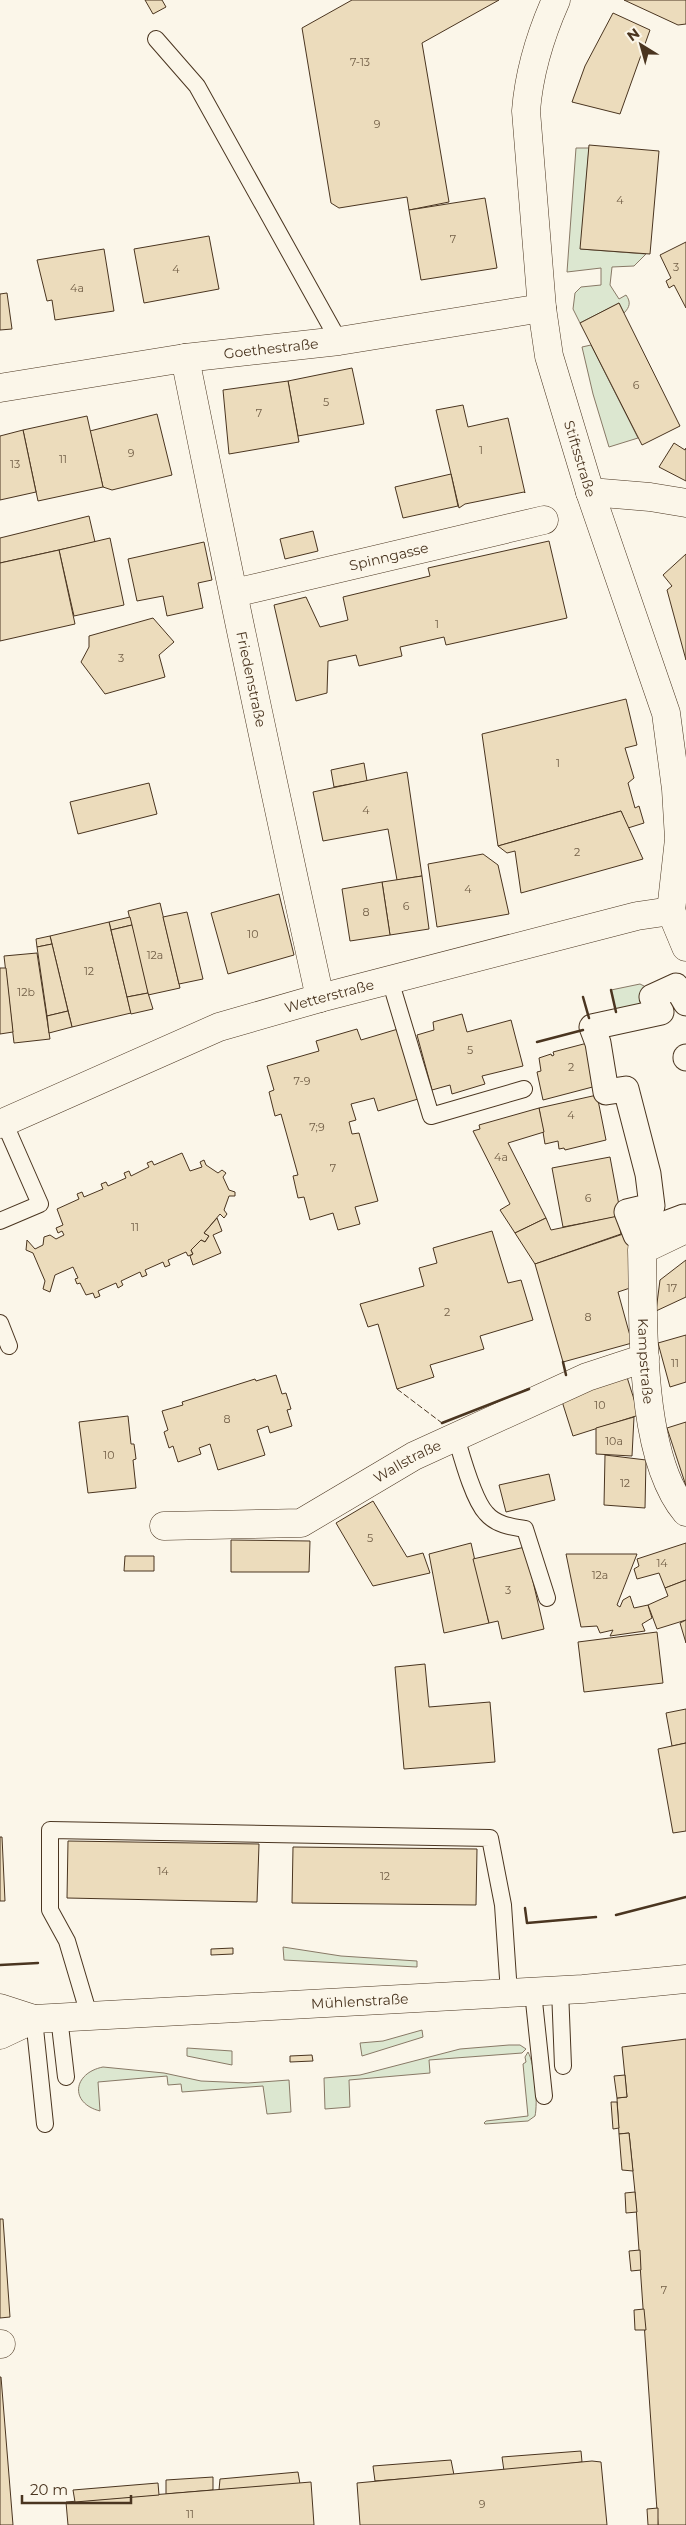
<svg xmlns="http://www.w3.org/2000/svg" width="686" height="2525" viewBox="0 0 686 2525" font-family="Montserrat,sans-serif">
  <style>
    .green { fill: #dce7d0; stroke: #887966 }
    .building { fill: #ecdcbc; stroke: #4a3520 }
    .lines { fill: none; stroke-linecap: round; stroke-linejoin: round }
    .service-casing { stroke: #4a3520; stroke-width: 18 }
    .pedestrian-casing { stroke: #4a3520; stroke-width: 27 }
    .minor-casing { stroke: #4a3520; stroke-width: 29 }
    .tertiary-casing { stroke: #4a3520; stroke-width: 29 }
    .secondary-casing { stroke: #4a3520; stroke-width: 29 }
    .service { stroke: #fbf6e9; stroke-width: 16 }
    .pedestrian { stroke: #fbf6e9; stroke-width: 25 }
    .minor { stroke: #fbf6e9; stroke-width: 28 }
    .tertiary { stroke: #fbf6e9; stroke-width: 28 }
    .secondary { stroke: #fbf6e9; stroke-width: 28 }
    .fence { stroke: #4a3520; stroke-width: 1; stroke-dasharray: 6 2.5; stroke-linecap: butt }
    .wall { stroke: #4a3520; stroke-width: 2.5 }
    .labels { text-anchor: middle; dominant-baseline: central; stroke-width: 4; stroke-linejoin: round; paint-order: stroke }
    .number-label { font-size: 11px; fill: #725f47 }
    .street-label { font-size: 14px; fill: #4a3520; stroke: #fbf6e9 }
  </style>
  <rect width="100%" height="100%" fill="#fbf6e9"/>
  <g class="green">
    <path d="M576 148H589L581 249 646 254 634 266 612 267 610 285 619 299 626 295C631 302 630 307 624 313L619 303 580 323 573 309 575 293 581 287 601 285V268L567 272Z"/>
    <path d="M591 345 638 438 609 447 593 394 582 347Z"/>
    <path d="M640 984 646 987 652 997 618 1021 611 990Z"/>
    <path d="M283 1947 341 1956 417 1961V1967L284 1960Z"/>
    <path d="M422 2030 423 2037 362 2056 360 2043 383 2041Z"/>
    <path d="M509 2045H520L526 2049 522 2053 429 2060 430 2073 349 2080 350 2107 325 2109 324 2078 360 2075 460 2049Z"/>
    <path d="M187 2048 232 2051V2065L187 2056Z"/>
    <path d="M528 2052C535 2064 538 2103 535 2116L528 2121 485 2124 484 2123 486 2121 528 2116 523 2064 526 2062 525 2057Z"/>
    <path d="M103 2067 164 2073 201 2081 248 2083 289 2080 291 2112 267 2114 263 2086 182 2092 181 2084 168 2085 167 2076 98 2082 100 2111C69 2103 73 2073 103 2067Z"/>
  </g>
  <g class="building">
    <path d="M145 0H162L166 7 153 14Z"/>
    <path d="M352 0H499L422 43 449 202 409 210 407 197 339 208 331 203 302 28Z"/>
    <path d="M624 0H686V24L678 25Z"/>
    <path d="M613 13 650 30 620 114 572 102 585 66Z"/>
    <path d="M589 145 659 151 650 254 580 249Z"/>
    <path d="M485 198 497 268 421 280 409 210Z"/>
    <path d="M209 236 219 289 144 303 134 249Z"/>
    <path d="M686 242V308L674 285 669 288 666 281 671 278 660 255Z"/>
    <path d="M104 249 114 311 55 320 52 300 47 301 37 260Z"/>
    <path d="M7 293 12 329 0 330V294Z"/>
    <path d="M619 303 680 426 642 445 580 323Z"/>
    <path d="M352 368 364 424 298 436 288 381Z"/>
    <path d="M288 381 299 442 229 454 223 390Z"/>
    <path d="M463 405 468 427 508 418 525 493 524 492 465 504 459 508 436 410Z"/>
    <path d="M157 414 172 475 112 490 103 487 90 431Z"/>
    <path d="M87 416 103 487 38 501 23 430Z"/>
    <path d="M23 430 36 492 0 500V436Z"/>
    <path d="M674 443 685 450 686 448V481L659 467Z"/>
    <path d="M451 474 458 506 403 518 395 487Z"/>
    <path d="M89 516 95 542 0 563V538Z"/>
    <path d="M313 531 318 551 285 559 280 539Z"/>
    <path d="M110 538 124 605 74 616 59 550Z"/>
    <path d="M549 541 567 618 446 645 444 637 400 647 402 656 359 666 356 655 328 661 327 693 296 701 274 605 306 597 320 627 348 620 343 597 430 576 428 568Z"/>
    <path d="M204 542 212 580 198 583 203 608 167 616 163 596 137 601 128 559Z"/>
    <path d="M59 550 75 624 0 641V563Z"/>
    <path d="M686 554V660L667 590 672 586 663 575Z"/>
    <path d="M153 618 174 642 159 655 165 677 105 694 81 662 89 647V636Z"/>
    <path d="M626 699 637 745 625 748 634 778 628 783 635 808 639 806 644 823 628 828 621 811 498 846 482 734Z"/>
    <path d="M364 763 367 781 334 787 331 770Z"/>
    <path d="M407 772 422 876 397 880 388 829 323 841 313 792Z"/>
    <path d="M149 783 157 814 78 834 70 802Z"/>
    <path d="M621 811 643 859 521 893 515 851 507 853 498 846Z"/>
    <path d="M483 854 498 865 509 914 437 927 428 864Z"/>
    <path d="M422 876 429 929 390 935 382 882Z"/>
    <path d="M382 882 390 935 350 941 342 889Z"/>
    <path d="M279 894 294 955 228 974 211 913Z"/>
    <path d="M160 903 180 988 148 995 128 911Z"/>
    <path d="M187 912 203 979 179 984 163 917Z"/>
    <path d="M130 917 132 925 111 930 109 922Z"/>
    <path d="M109 922 131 1013 72 1027 50 936Z"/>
    <path d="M132 925 148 993 127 997 111 930Z"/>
    <path d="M50 936 52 944 37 947 36 939Z"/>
    <path d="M52 944 68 1011 47 1016 37 947Z"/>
    <path d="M37 953 50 1039 14 1043 4 956Z"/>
    <path d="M0 968H6L13 1032 0 1034Z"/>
    <path d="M148 993 153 1009 131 1014 127 997Z"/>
    <path d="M68 1011 72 1027 49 1033 47 1016Z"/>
    <path d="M462 1014 467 1032 511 1020 523 1066 482 1076 485 1084 452 1094 450 1085 432 1090 417 1035 434 1030 433 1022Z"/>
    <path d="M357 1029 361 1040 398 1029 418 1099 378 1111 374 1098 351 1104 356 1120 349 1122 352 1134 359 1133 378 1201 355 1207 360 1224 338 1230 333 1213 310 1220 304 1197 298 1198 293 1176 298 1175 281 1114 275 1116 269 1092 274 1090 267 1066 319 1051 316 1041Z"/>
    <path d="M595 1041 604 1084 543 1100 537 1072 541 1071 539 1058 551 1054 552 1056 554 1055 553 1052Z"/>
    <path d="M597 1095 606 1140 565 1150 564 1148 559 1149 558 1141 545 1144 539 1108Z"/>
    <path d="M539 1108 544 1132 508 1143 546 1218 515 1233 500 1210 510 1204 473 1131 480 1129 479 1125Z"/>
    <path d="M182 1153 190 1171 202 1167 200 1162 204 1160 206 1165 218 1173 222 1170 226 1173 223 1177 229 1190 235 1192V1196H229L224 1210 227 1214 224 1218 220 1214 204 1233 209 1236 205 1242 201 1240 191 1250 193 1254 188 1256 186 1252 168 1260 170 1265 165 1267 163 1262 145 1270 147 1275 142 1277 140 1272 121 1281 123 1285 118 1288 116 1283 98 1291 100 1296 95 1298 93 1293 86 1295 80 1283 77 1284 75 1279 78 1278 73 1267 55 1275 50 1292 43 1289 45 1281 33 1253 26 1250 27 1240 35 1249 43 1245 44 1237 50 1235 56 1239 64 1235 62 1231 58 1233 56 1228 63 1225 57 1209 79 1199 77 1194 82 1192 84 1197 103 1189 101 1184 106 1182 108 1186 126 1178 124 1173 129 1171 131 1176 149 1167 147 1163 152 1161 154 1165Z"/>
    <path d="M610 1157 621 1216 563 1227 552 1168Z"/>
    <path d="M618 1216 621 1234 535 1264 515 1233 546 1218 551 1230Z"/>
    <path d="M217 1218 222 1231 213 1235 221 1253 193 1265 190 1256 193 1254 191 1250 201 1240 205 1242 209 1236 204 1233Z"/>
    <path d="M492 1231 508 1283 521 1280 533 1320 480 1336 484 1349 430 1365 434 1377 397 1389 378 1324 368 1327 360 1304 424 1286 419 1268 437 1263 433 1248Z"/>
    <path d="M626 1233 636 1268 633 1287 618 1292 632 1343 563 1362 535 1264Z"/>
    <path d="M686 1260V1297L656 1311 660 1280Z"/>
    <path d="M686 1335V1382L670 1387 658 1343Z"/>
    <path d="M626 1374 639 1415 573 1436 560 1395Z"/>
    <path d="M276 1375 282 1394 286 1393 291 1409 287 1410 292 1426 270 1433 268 1426 257 1430 265 1455 218 1470 210 1444 199 1448 201 1454 178 1462 173 1446 169 1448 164 1432 168 1430 162 1411 183 1405 182 1402 255 1379 256 1381Z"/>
    <path d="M128 1416 131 1444H134L135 1451 136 1459 133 1460 136 1488 88 1493 79 1422Z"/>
    <path d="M634 1417 632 1456 596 1454V1428Z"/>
    <path d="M686 1422V1486L667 1428Z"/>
    <path d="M605 1455 646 1460 645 1508 604 1505Z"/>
    <path d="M549 1474 555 1500 506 1512 499 1485Z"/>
    <path d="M373 1501 407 1557 423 1553 430 1573 373 1586 336 1523Z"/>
    <path d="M231 1540 310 1541 309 1572H231Z"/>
    <path d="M471 1543 489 1623 444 1633 429 1554Z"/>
    <path d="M686 1543V1580L665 1588 659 1573 637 1579 634 1569 639 1566 637 1559Z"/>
    <path d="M525 1547 544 1629 502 1639 498 1621 489 1623 473 1559Z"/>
    <path d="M566 1554H637L617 1605 620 1607 623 1600 630 1596 634 1608 648 1605 652 1618 642 1624 645 1631 610 1636 613 1630 600 1633 597 1626 581 1627Z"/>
    <path d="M125 1556H154V1571H124Z"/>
    <path d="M686 1580V1620L657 1629 648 1605 668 1596 665 1588Z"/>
    <path d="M686 1620V1643L680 1623Z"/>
    <path d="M657 1632 663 1683 584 1692 578 1642Z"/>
    <path d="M425 1664 429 1707 490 1702 495 1762 404 1769 395 1667Z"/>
    <path d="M686 1709V1743L672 1746 666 1713Z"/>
    <path d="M686 1743V1831L673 1833 658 1749Z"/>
    <path d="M0 1837H2L5 1901H0Z"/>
    <path d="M68 1841 259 1844 257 1902 67 1898Z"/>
    <path d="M293 1847 477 1849 476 1905 292 1903Z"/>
    <path d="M233 1948V1954L211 1955V1949Z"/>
    <path d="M686 2039V2525H658L635 2192 629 2133 619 2134 617 2098 627 2097 622 2047Z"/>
    <path d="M312 2055 313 2061 290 2062V2056Z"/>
    <path d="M625 2075 627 2097 617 2098 614 2076Z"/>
    <path d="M611 2102H617L619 2128 613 2129Z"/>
    <path d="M629 2133 633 2171 622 2170 619 2134Z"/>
    <path d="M635 2192 637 2212 626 2213 625 2193Z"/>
    <path d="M0 2219H3L10 2317 0 2318Z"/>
    <path d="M640 2250 641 2270 631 2271 629 2251Z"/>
    <path d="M644 2309 646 2330H635L634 2310Z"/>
    <path d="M0 2377H1L13 2525H0Z"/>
    <path d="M581 2451 582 2462 504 2471 502 2457Z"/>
    <path d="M451 2460 454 2475 375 2481 373 2466Z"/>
    <path d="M592 2461 601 2462 607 2525H360L357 2483Z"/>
    <path d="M298 2472 300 2484 219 2490 220 2479Z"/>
    <path d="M213 2477V2490L166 2494V2480Z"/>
    <path d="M311 2482 314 2525H68L66 2502Z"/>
    <path d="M158 2483 159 2495 75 2502 73 2490Z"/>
    <path d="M658 2508V2525H648L647 2509Z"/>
  </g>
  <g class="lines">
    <g class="service-casing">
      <g id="service">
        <path d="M156 39 197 86 339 341"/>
        <path d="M390 980 431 1116 524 1089"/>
        <path d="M0 1221 40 1204 4 1122"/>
        <path d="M0 1323 9 1346"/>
        <path d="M456 1437C462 1457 473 1499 486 1513 496 1525 512 1527 525 1529L547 1598"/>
        <path d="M560 1990 563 2066"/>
        <path d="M533 1992 544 2096"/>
        <path d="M89 2015 67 1941 50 1910V1830L490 1838 503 1905 509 1993"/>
        <path d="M59 2017 66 2077"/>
        <path d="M34 2019 45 2124"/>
      </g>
    </g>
    <g class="pedestrian-casing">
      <g id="pedestrian">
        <path d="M686 1057V1058"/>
        <path d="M684 1217 636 1235 627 1212 652 1206 648 1174 626 1089 606 1092 598 1043 592 1027 661 1012 652 997 676 986 686 1003"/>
      </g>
    </g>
    <g class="minor-casing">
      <g id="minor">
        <path id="s1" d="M185 358C228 572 273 785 320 998"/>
        <path id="s2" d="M0 388 185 358 339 341 542 308"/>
        <path d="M590 492 650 497 686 503"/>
        <path id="s3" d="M234 593 544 520"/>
        <path id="s4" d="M0 1124 219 1027 320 998 637 916 671 911 686 947"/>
        <path id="s5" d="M686 1229 642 1250C644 1322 638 1455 686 1512"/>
        <path id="s6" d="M164 1526 301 1523 414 1456 587 1377 645 1358"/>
        <path d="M0 2344H1"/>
      </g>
    </g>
    <g class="tertiary-casing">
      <g id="tertiary">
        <path id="s7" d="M556 0C540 36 529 72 526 111L542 308 549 356 590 492 666 713 676 789 679 839 671 911"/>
      </g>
    </g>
    <g class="secondary-casing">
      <g id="secondary">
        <path id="s8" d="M0 2008 34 2019 583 1989 686 1979"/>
        <path d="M0 2035 34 2019"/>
      </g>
    </g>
    <use href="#service" class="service"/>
    <use href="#pedestrian" class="pedestrian"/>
    <use href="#minor" class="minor"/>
    <use href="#tertiary" class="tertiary"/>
    <use href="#secondary" class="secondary"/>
    <path class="fence" d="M397 1389 442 1423"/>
    <g class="wall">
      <path d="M611 990 616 1012"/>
      <path d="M583 997 589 1018"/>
      <path d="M537 1042 583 1030"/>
      <path d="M563 1362 566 1375"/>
      <path d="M442 1423 529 1389"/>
      <path d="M525 1908 527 1923 596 1917"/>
      <path d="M616 1915 686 1897"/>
      <path d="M0 1965 38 1963"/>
    </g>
  </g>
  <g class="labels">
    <g class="number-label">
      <text x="360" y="62">7-13</text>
      <text x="377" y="124">9</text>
      <text x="620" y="200">4</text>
      <text x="453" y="239">7</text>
      <text x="676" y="267">3</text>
      <text x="176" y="269">4</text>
      <text x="77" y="288">4a</text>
      <text x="636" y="385">6</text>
      <text x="326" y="402">5</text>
      <text x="259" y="413">7</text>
      <text x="481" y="450">1</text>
      <text x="131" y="453">9</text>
      <text x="63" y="459">11</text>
      <text x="15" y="464">13</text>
      <text x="437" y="624">1</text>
      <text x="121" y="658">3</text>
      <text x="558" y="763">1</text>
      <text x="366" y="810">4</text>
      <text x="577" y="852">2</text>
      <text x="468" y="889">4</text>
      <text x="406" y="906">6</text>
      <text x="366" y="912">8</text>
      <text x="253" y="934">10</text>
      <text x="155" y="955">12a</text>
      <text x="89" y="971">12</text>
      <text x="26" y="992">12b</text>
      <text x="470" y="1050">5</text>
      <text x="571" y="1067">2</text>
      <text x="302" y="1081">7-9</text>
      <text x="571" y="1115">4</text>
      <text x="317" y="1127">7;9</text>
      <text x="501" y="1157">4a</text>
      <text x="333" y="1168">7</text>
      <text x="588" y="1198">6</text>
      <text x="135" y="1227">11</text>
      <text x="672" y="1288">17</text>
      <text x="447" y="1312">2</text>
      <text x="588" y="1317">8</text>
      <text x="675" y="1363">11</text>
      <text x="600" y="1405">10</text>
      <text x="227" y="1419">8</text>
      <text x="614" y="1441">10a</text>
      <text x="109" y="1455">10</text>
      <text x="625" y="1483">12</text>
      <text x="370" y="1538">5</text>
      <text x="662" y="1563">14</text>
      <text x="600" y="1575">12a</text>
      <text x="508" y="1590">3</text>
      <text x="163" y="1871">14</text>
      <text x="385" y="1876">12</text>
      <text x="664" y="2290">7</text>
      <text x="482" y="2504">9</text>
      <text x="190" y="2514">11</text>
    </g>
    <g class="street-label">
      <text stroke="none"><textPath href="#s2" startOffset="274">Goethestraße</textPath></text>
      <text stroke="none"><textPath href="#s7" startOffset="469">Stiftsstraße</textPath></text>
      <text stroke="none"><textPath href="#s3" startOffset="159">Spinngasse</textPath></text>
      <text stroke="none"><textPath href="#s1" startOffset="328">Friedenstraße</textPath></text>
      <text stroke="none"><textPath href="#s4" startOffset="354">Wetterstraße</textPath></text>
      <text stroke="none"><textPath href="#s5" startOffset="160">Kampstraße</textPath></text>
      <text stroke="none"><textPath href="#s6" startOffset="260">Wallstraße</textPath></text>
      <text stroke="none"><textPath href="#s8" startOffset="362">Mühlenstraße</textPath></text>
    </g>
  </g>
  <g transform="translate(641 45) rotate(323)" stroke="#fbf6e9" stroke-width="4" paint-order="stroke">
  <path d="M0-4L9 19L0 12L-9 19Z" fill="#4a3520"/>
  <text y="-8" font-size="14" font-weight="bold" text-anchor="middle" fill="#4a3520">N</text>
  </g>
  <path d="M22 2495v8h109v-8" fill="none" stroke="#4a3520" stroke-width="2.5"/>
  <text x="30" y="2495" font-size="15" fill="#4a3520" stroke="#fbf6e9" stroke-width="4" paint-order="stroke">20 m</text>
</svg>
